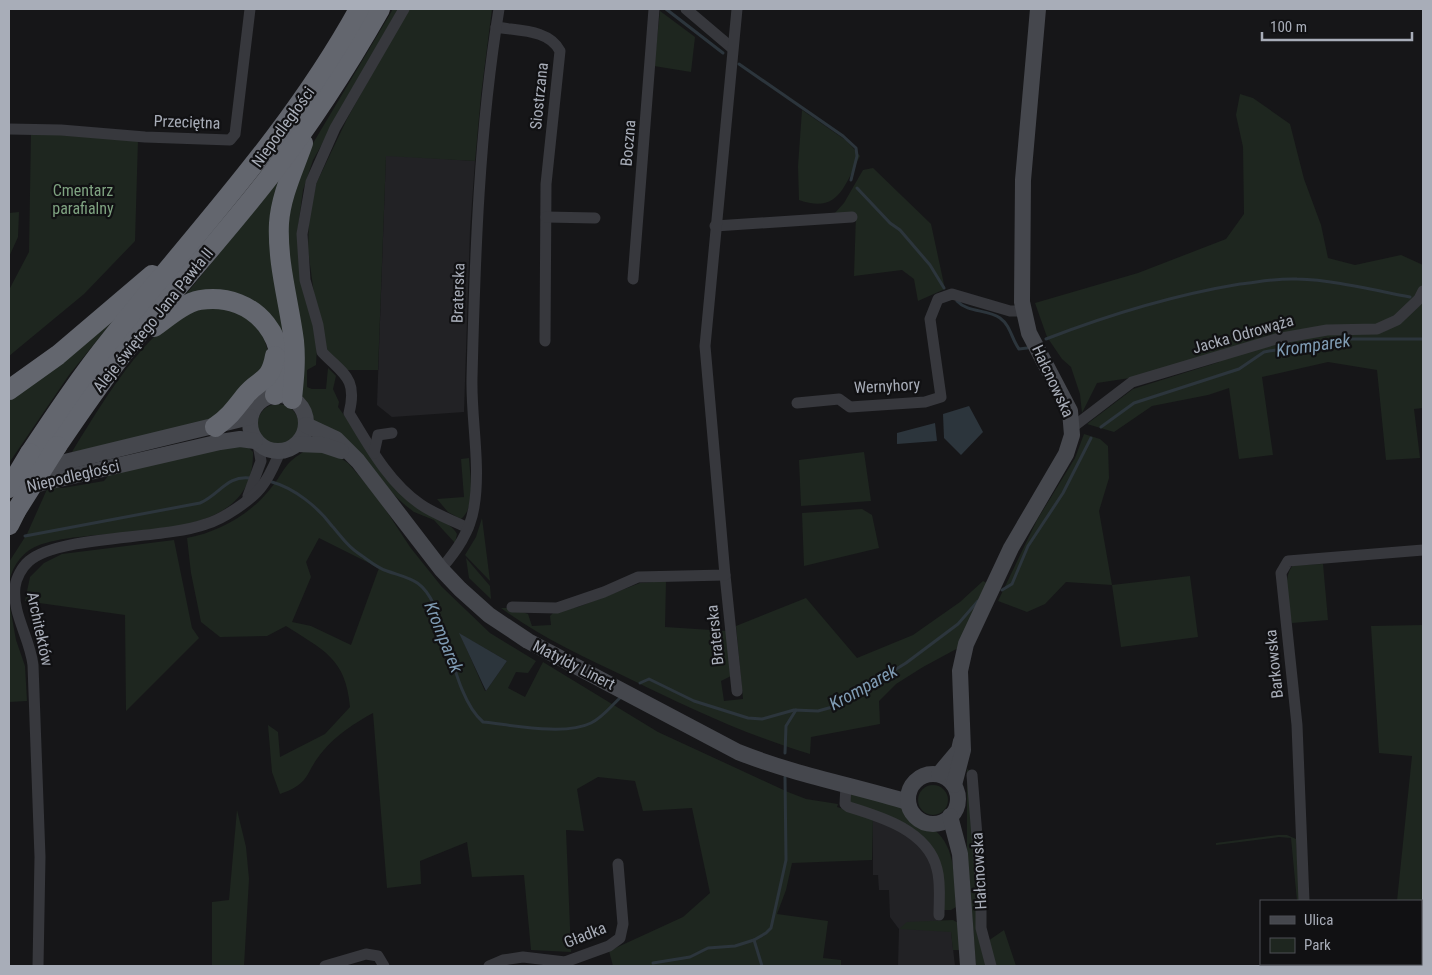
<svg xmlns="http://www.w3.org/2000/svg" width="1432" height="975" viewBox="0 0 1432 975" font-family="'Roboto Condensed',sans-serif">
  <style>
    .built { fill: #222225 }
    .green { fill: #1e261f; fill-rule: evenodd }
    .water { fill: #2c353c }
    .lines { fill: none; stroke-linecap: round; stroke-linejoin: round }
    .stream { stroke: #2c353c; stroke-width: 3 }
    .street { stroke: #37383d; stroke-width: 11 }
    .secondary { stroke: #45474d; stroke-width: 16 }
    .highway { stroke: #63666e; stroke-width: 20 }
    .highway-bridge { stroke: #63666e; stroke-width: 20 }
    .labels { text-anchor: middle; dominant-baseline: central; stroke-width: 4.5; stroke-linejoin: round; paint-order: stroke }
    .street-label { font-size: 16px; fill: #a8adb8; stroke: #111113 }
    .park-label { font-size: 16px; fill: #7fa381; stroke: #111113 }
    .water-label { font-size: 18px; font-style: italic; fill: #7f9bb3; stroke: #111113 }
  </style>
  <rect width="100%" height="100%" fill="#161618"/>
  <g class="built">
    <path d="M386 155 475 161 470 230 464 412 392 417 377 405Z"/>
    <path d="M873 818 910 836 930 858 937 899V921L950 922 955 966H898L899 929 890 917 889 890H879L878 875H873Z"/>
  </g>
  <g class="green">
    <path d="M393 9H398L313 160 303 190 297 235 317 347 316 365 307 370V387L312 389H326L328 368 336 376 333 389 339 402 338 407 406 499C419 511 450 520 457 534L455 543 434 520 414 512 405 505 313 421 309 410 300 398 286 218 306 155Z"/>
    <path d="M408 9H492L481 95 475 161 386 156 378 370H342L322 352 308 250 309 217 316 184 347 119Z"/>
    <path d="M660 11 695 37 691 72 654 66Z"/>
    <path d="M1240 94 1253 98 1290 124 1304 179 1321 225 1328 258 1355 265 1401 255 1423 265V408L1414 409 1420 458 1386 460 1377 370 1328 362 1262 377 1273 455 1239 459 1229 388 1208 395 1152 406 1114 432 1087 424 1133 389 1219 362 1227 351 1130 378 1097 383 1082 413 1080 394 1071 367 1062 359 1047 337 1035 303 1138 273 1226 239 1244 214 1243 147 1236 115Z"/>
    <path d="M802 110 847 141 860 156C844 186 839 214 799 200L798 166Z"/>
    <path d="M31 133 138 140 135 241 84 294 9 356V290L29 252Z"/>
    <path d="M873 168 931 224 945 289 918 301 914 279 902 270 854 276 856 214H834L844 203 863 170Z"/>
    <path d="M281 178 287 341 267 313 183 298Z"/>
    <path d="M19 212 18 237 9 257V213Z"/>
    <path d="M128 302 69 375 9 463V397Z"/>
    <path d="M212 306C244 308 268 329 269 362L213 420 98 448 72 452C98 410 142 334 186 313 194 309 204 308 212 306Z"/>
    <circle cx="278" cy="425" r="21"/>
    <path d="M1084 434 1100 439 1108 446 1109 478 1099 511 1112 585 1190 576 1198 637 1121 647 1112 585 1066 582 1045 604 1027 612 998 601 1037 520 1075 458Z"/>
    <path d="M217 447H248L253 452C255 554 99 521 37 546 22 552 11 568 9 584V562L27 534 48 487 63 488 104 481 109 475Z"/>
    <path d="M307 450 336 455 348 463 376 495 410 547 442 587 490 633 536 661 528 673 516 672 508 688 525 697 543 662 658 732 788 792 806 799 838 804 837 807 873 818 872 860 792 863 786 890 777 914 828 921 823 958 841 960V966H613L609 951 683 917 710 893 692 808 643 811 635 781 598 777 577 789 584 831 566 830 571 952 531 950 524 875 472 877 467 842 420 861 421 884 387 888 373 713C356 722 335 736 323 751 304 773 312 783 280 794L272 772 268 725 278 732 280 757 325 734 350 707C346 658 323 650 286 626L267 636 220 637 201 622 191 573 187 538C219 532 251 514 271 488 286 470 283 463 307 450ZM319 538 379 568 351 645 311 626 292 622 311 577 306 562ZM460 634 507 661 486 691H485Z"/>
    <path d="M864 452 871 501 801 506 799 460Z"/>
    <path d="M469 458C470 476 476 507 461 519L448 512 437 499 464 497 461 459Z"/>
    <path d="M862 509 872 515 879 548 804 566 802 513Z"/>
    <path d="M482 518 490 581 465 555 476 537Z"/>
    <path d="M174 540 192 628 199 638 126 711 125 615 25 601 30 577 44 563 62 554Z"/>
    <path d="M466 558 490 586 491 599 469 578Z"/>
    <path d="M1323 564 1328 620 1292 623C1289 605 1281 580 1293 565Z"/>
    <path d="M666 581 665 627 727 631 731 676 721 681 724 701 743 699 736 626 806 598 857 658 913 635 960 602 983 581 989 584 960 647 923 667 896 684 879 701 880 724 811 737 810 754C746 735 687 707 628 678 584 657 540 637 501 608H511L528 614 532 626 551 625 550 616 555 611 578 607 640 583Z"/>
    <path d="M9 601 16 640 25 666 27 701 9 702Z"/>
    <path d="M1423 625V914H1421V901H1397L1412 756 1379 753 1371 626Z"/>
    <path d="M967 769 970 771 987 966H976L967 851Z"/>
    <circle cx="933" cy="800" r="15"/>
    <path d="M851 794 904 807C914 823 919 821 934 830 956 845 955 884 956 907L951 910H944L930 847 851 804 849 797Z"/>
    <path d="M237 810 246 847 249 879 244 966H212V902L229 900Z"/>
    <path d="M1278 835H1287L1296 839 1300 901H1297L1291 838 1279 837 1216 845V843Z"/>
    <path d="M953 920 958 923 960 950H953L951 932 899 929 907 922Z"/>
    <path d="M1004 930 1016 966H996L988 941Z"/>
  </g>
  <g class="water">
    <path d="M969 406 983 432 961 455 944 438 943 414Z"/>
    <path d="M935 423 937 441 897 444V433Z"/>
    <path d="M459 633 507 661 486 691Z"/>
  </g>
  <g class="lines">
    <g class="stream">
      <path d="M666 9 723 53"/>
      <path d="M739 64 843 136 856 148 857 156 851 180"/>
      <path d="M857 188 890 223 900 230 930 265 944 288"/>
      <path d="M957 301C968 313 987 309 1000 318 1011 326 1011 338 1019 349L1027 348"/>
      <path d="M1046 339C1108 315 1174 295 1240 284 1259 282 1278 278 1297 279 1335 280 1373 290 1410 297"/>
      <path d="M1101 427 1134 403 1239 369 1264 352 1338 339H1423"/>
      <path d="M272 482C294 488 318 507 332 526 341 536 347 546 358 553 367 559 377 568 387 571 410 579 422 579 434 605 449 637 456 699 483 722 512 725 565 736 591 723 603 717 610 707 620 698"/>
      <path d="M25 536 200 503C219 495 227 475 250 478"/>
      <path d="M1002 590 1012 584 1028 546 1063 493 1091 438"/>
      <path d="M640 683 649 679 694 701 748 718 762 719 794 710 818 711 836 706 906 663 958 624 978 601"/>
      <path d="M785 753 786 726 796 710"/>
      <path d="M653 963 690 957 708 948 735 946 754 940"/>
      <path d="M762 966 754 940 766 933 771 928 786 860 785 777"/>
    </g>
    <g class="street">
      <path d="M404 9 335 128 311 182 302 234 305 280 318 325 322 352C343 374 358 378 349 413 368 444 388 482 420 504 434 514 452 520 468 528"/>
      <path d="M686 9 732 48"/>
      <path d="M496 27C518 31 549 29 560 51L546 184 545 341"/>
      <path d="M9 129 61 130 145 137 230 140 235 134 250 9"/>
      <path d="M546 217 595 218"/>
      <path d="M715 226 852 217"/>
      <path d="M633 279 654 9"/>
      <path d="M797 403 839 399 850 407 925 402 941 397 930 319 938 299 952 294 1010 311H1023"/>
      <path d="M1073 427 1132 382 1276 339 1327 330 1377 329 1397 320 1419 299 1423 291"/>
      <path d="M374 453 378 435 392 433"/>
      <path d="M248 496 261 461 258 444"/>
      <path d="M441 569C457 550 470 532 474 507 481 465 471 420 472 378 475 255 479 131 499 9"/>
      <path d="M725 575 737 691"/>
      <path d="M512 607 557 608 604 592 638 577 725 575 705 346 737 9"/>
      <path d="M972 775 981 885V928L991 966"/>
      <path d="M846 785 845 804 849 807C882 817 928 831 937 869 941 883 939 900 939 915"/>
      <path d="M1304 901 1297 725 1281 573 1288 561 1423 550"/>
      <path d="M38 966 40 857 33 665C30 638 12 614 15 587 16 578 22 567 29 561 59 535 162 540 206 524 223 519 252 500 262 486 270 476 275 463 280 452"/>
      <path d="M325 966 366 954 378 956 384 966"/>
      <path d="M489 966 503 960 523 957 565 962 609 946 620 938 623 924 618 864"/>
      <path d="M1297 966 1299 964"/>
    </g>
    <g class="secondary">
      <circle cx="278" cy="423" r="28"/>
      <path d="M306 425 336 439 358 461 441 569 460 589 489 615 528 641 738 752C793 774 851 785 908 802"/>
      <path d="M297 444 323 445 341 451"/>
      <path d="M36 469 250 417"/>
      <path d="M25 487 220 442 240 439 255 441"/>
      <circle cx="933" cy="799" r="25"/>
      <path d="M939 774 959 750 961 741"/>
      <path d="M954 785 963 750 960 671 966 644 1011 548 1066 454 1072 435 1070 411 1029 333 1022 302 1023 180 1038 9"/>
      <path d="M950 816 960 854 968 966"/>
    </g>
    <g class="highway">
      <path d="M154 327C167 318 183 303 200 300 256 291 296 343 275 395"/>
      <path d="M9 390 58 355 152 275"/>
      <path d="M292 399C294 379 296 361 294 341 289 302 277 263 279 223 281 195 294 169 303 143"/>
      <path d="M215 427C229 417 234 410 245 396 259 378 270 384 275 356"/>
      <path d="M57 446C81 411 105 375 132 342 177 286 226 233 270 176 311 123 347 67 380 9"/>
      <path d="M30 453C56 414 82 375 111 339 199 228 290 134 359 9"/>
      <path d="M9 525 16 511"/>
    </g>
    <g class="highway-bridge">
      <path d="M9 488 30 453"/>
      <path d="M16 511 57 446"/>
    </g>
  </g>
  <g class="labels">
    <g class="street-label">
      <text transform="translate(539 96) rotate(-84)">Siostrzana</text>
      <text transform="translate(187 122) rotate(2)">Przeciętna</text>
      <text transform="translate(283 127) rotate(-54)">Niepodległości</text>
      <text transform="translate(628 143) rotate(-85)">Boczna</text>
      <text transform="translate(458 293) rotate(-88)">Braterska</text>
      <text transform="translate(153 320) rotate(-51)">Aleje świętego Jana Pawła II</text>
      <text transform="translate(1243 334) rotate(-16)">Jacka Odrowąża</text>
      <text transform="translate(1053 381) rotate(65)">Hałcnowska</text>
      <text transform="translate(887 386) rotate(-3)">Wernyhory</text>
      <text transform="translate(73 476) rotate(-13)">Niepodległości</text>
      <text transform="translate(40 629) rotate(78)">Architektów</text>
      <text transform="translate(715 635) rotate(-96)">Braterska</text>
      <text transform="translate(1274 664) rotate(-96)">Barkowska</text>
      <text transform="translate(574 665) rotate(27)">Matyldy Linert</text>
      <text transform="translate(979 871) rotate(-93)">Hałcnowska</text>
      <text transform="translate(585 935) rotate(-22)">Gładka</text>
    </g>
    <g class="park-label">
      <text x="83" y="190">Cmentarz<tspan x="83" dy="18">parafialny</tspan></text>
    </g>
    <g class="water-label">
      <text transform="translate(1313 345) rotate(-8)">Kromparek</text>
      <text transform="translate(444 637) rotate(68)">Kromparek</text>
      <text transform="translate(863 687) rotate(-29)">Kromparek</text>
    </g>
  </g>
  <rect width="1432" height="975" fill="none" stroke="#a8adb8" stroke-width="20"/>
  <rect x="1260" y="900" width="162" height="65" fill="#111113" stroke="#4d4f55"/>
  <rect x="1270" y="916" width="25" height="8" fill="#45474d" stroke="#4d4f55"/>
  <text x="1304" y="925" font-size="15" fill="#a8adb8">Ulica</text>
  <rect x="1270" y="938" width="25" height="15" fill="#1e261f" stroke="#4d4f55"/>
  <text x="1304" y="950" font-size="15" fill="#a8adb8">Park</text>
  <path d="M1262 32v8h150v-8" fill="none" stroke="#a8adb8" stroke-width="2.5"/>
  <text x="1270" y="32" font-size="15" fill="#a8adb8" stroke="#111113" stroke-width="4" paint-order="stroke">100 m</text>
</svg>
